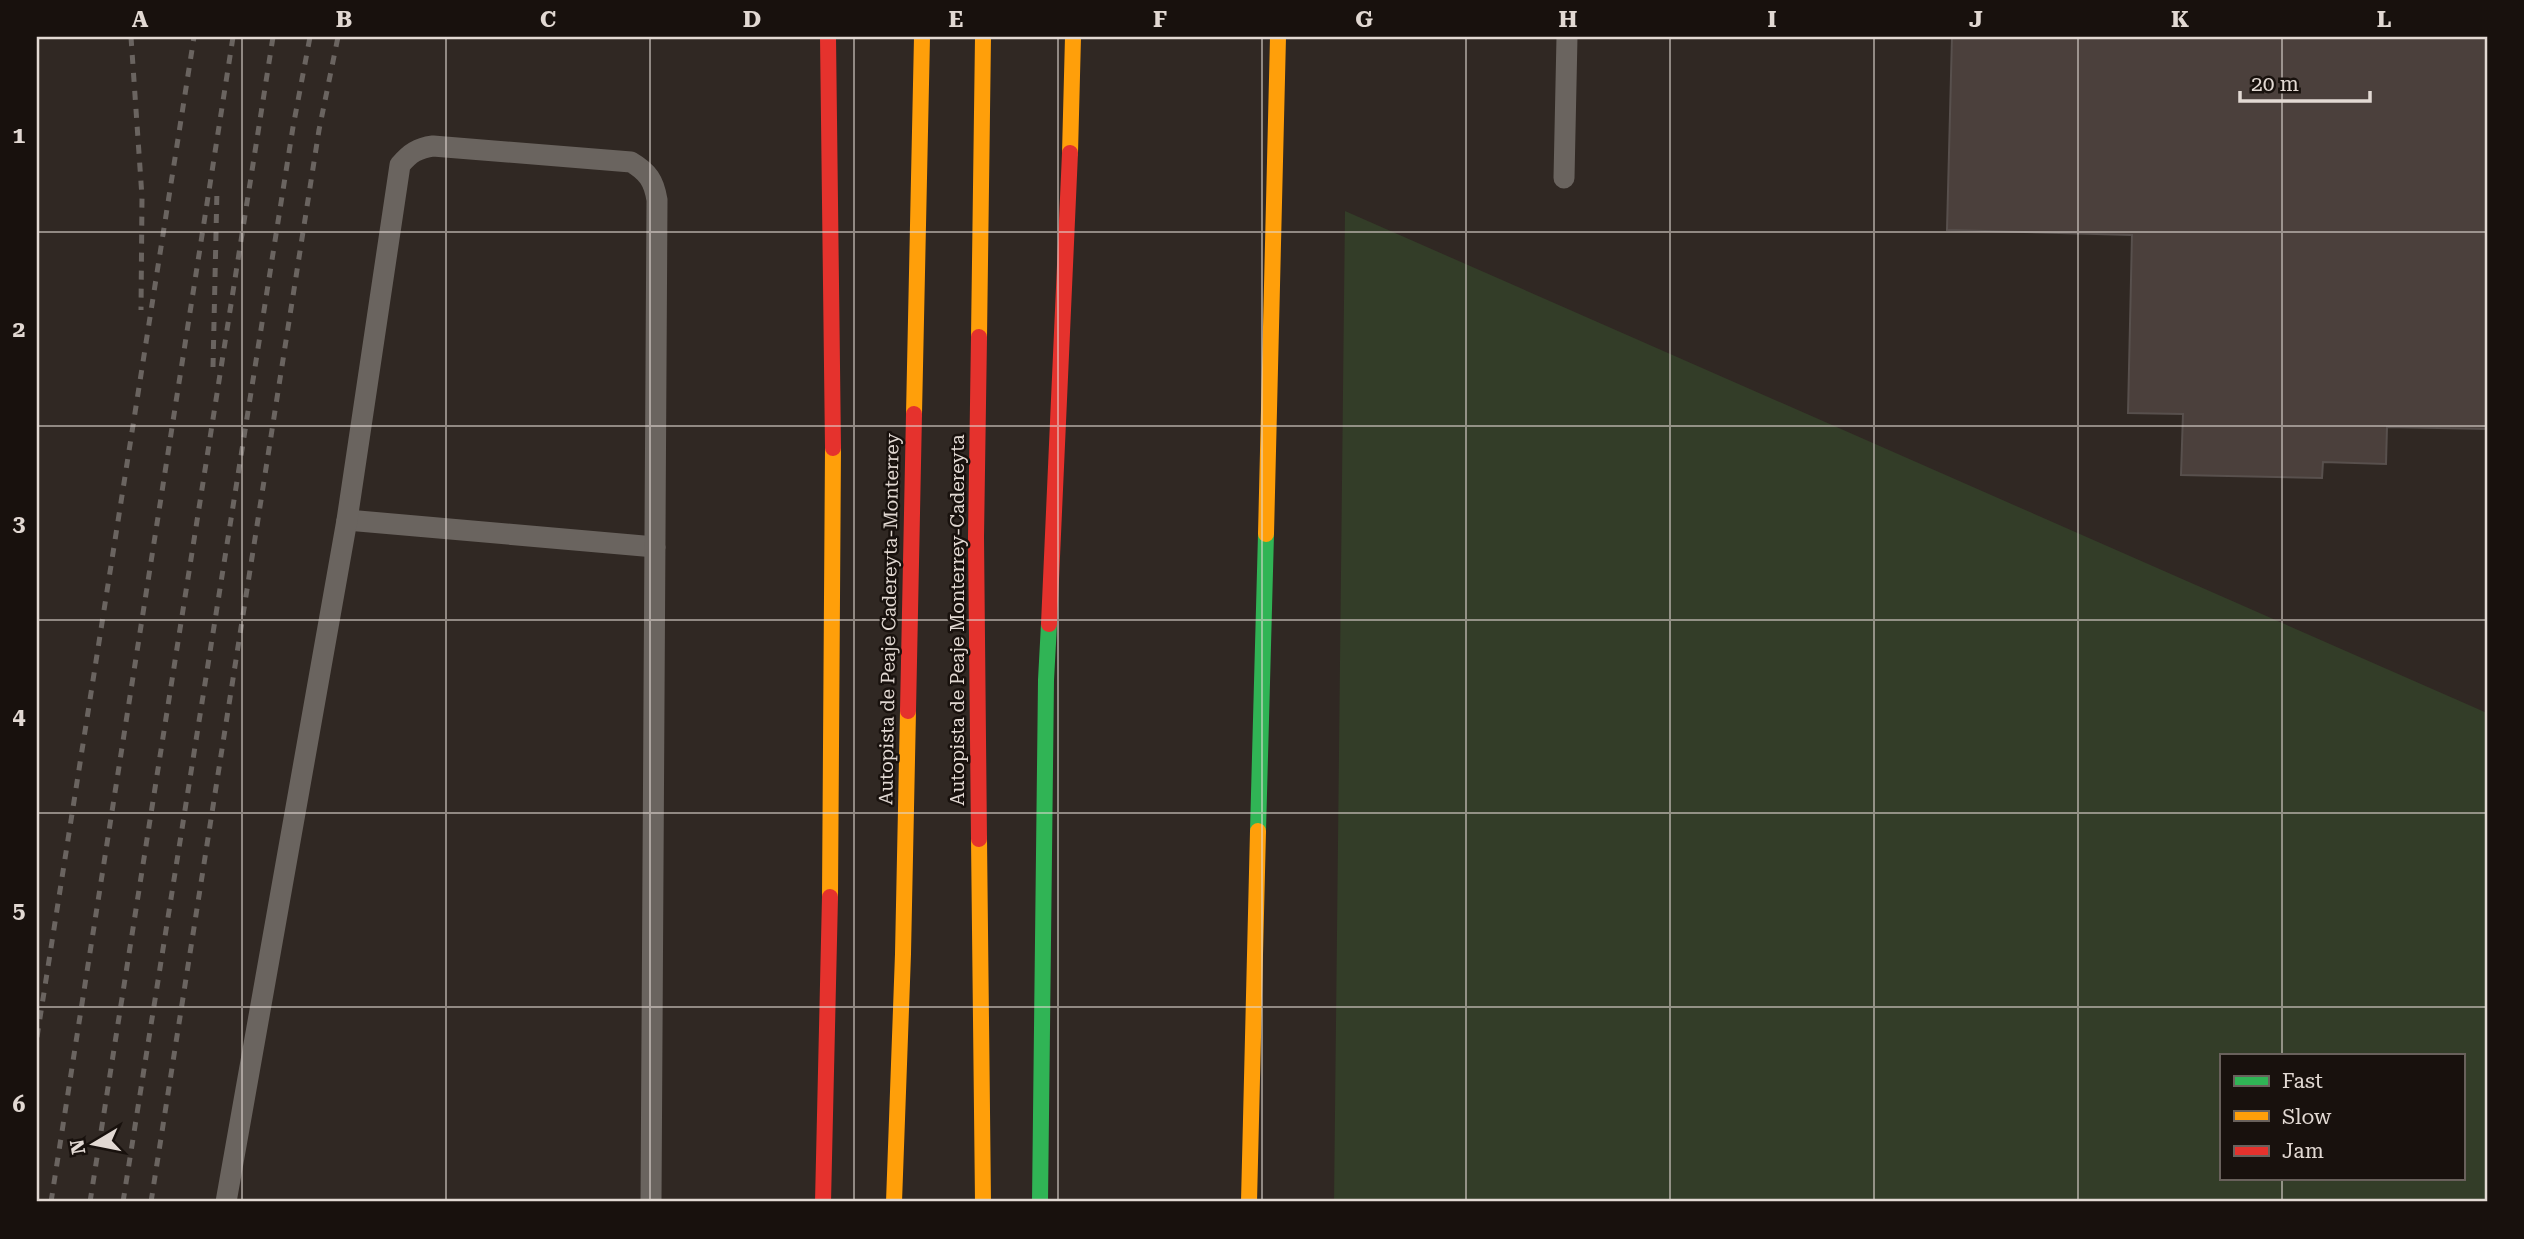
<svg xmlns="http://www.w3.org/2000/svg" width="2524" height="1239" viewBox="0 0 2524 1239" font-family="'Roboto Serif',serif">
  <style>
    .grass { fill: #333d28; fill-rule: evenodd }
    .building { fill: #4b403c; stroke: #58504d; stroke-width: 2 }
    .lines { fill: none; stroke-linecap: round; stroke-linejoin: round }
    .lane { stroke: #6a645f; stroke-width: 21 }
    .fast { stroke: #30b455; stroke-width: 16 }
    .slow { stroke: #ff9f0a; stroke-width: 16 }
    .jam { stroke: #e5322d; stroke-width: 16 }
    .rail { stroke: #6a6460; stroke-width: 5; stroke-dasharray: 9 9; stroke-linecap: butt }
    .grid { fill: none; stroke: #e2d9d3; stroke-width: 2; stroke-opacity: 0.55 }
    .labels { text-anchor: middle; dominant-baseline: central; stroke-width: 5; stroke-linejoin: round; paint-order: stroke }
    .street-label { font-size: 19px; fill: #e2d9d3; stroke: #18110d }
    .neatline { fill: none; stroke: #e2d9d3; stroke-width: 2.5 }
    .grid-label { font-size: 23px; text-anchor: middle; font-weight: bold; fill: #e2d9d3 }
  </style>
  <rect width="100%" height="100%" fill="#302823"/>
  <path class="grass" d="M1345 211 2487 713V1202H1334ZM2221 1055H2463V1178H2221Z"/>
  <path class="building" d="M1952 37H2487V429L2387 427 2386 464 2323 462 2322 478 2181 475 2183 414 2128 413 2132 235 1947 230Z"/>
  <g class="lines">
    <g class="lane">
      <path d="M1564 178 1567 37"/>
      <path d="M347 520 655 547"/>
      <path d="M226 1202 347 520 400 165C410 153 418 148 433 146L631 162C648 172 654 181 657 200L651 1202"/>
    </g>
    <g class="fast">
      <path d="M1258 831 1266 534"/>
      <path d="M1040 1202 1046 680 1049 624"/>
    </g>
    <g class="slow">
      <path d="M1070 153 1073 37"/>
      <path d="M979 337 983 37"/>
      <path d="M914 414 922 37"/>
      <path d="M1266 534 1278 37"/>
      <path d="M979 839 983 1202"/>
      <path d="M830 897 833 448"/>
      <path d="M894 1202 903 954 908 711"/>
      <path d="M1249 1202 1258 831"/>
    </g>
    <g class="jam">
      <path d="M828 37 833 448"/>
      <path d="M979 337 976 537 979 839"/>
      <path d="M1049 624 1070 153"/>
      <path d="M908 711 914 414"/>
      <path d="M823 1202 830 897"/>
    </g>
    <g class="rail">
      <path d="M131 37 142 197 141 310"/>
      <path d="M213 367 217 189"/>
      <path d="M37 1037 194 37"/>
      <path d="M51 1202 233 37"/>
      <path d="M90 1202 273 37"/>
      <path d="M123 1202 293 127 310 37"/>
      <path d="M151 1202 319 130 338 37"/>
    </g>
  </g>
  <path class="grid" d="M242 37V1202M446 37V1202M650 37V1202M854 37V1202M1058 37V1202M1262 37V1202M1466 37V1202M1670 37V1202M1874 37V1202M2078 37V1202M2282 37V1055M37 232H2487M37 426H2487M37 620H2487M37 813H2487M37 1007H2487M2282 1178V1202"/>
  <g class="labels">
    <g class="street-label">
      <text transform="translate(889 619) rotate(-89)">Autopista de Peaje Cadereyta-Monterrey</text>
      <text transform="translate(957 620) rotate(-90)">Autopista de Peaje Monterrey-Cadereyta</text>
    </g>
  </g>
  <rect width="2524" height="1239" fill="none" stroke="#18110d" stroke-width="77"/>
  <rect x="2220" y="1054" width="245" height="126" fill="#18110d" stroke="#69615c" stroke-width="2"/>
  <rect x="2234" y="1076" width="35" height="10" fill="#30b455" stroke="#69615c" stroke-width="2"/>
  <text x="2282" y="1088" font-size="21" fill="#e2d9d3">Fast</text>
  <rect x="2234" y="1111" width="35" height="10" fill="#ff9f0a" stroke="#69615c" stroke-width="2"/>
  <text x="2282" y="1124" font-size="21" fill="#e2d9d3">Slow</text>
  <rect x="2234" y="1146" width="35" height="10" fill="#e5322d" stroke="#69615c" stroke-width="2"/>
  <text x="2282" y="1158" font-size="21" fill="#e2d9d3">Jam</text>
  <g transform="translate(94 1144) rotate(260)" stroke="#18110d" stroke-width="5" paint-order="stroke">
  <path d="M0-5L12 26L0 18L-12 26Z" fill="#e2d9d3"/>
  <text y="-10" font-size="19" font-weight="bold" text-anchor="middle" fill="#e2d9d3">N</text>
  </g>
  <path d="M2240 91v10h130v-10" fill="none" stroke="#e2d9d3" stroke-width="3.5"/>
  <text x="2251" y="91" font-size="21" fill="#e2d9d3" stroke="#18110d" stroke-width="5" paint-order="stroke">20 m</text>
  <rect x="38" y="38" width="2448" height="1162" class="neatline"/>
  <g class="grid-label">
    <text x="140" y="27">A</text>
    <text x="344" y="27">B</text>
    <text x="548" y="27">C</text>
    <text x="752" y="27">D</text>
    <text x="956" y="27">E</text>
    <text x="1160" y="27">F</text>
    <text x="1364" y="27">G</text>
    <text x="1568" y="27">H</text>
    <text x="1772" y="27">I</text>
    <text x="1976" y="27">J</text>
    <text x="2180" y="27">K</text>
    <text x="2384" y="27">L</text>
    <text x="19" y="143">1</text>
    <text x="19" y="337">2</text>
    <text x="19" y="531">3</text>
    <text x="19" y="724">4</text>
    <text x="19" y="918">5</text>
    <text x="19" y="1112">6</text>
  </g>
</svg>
